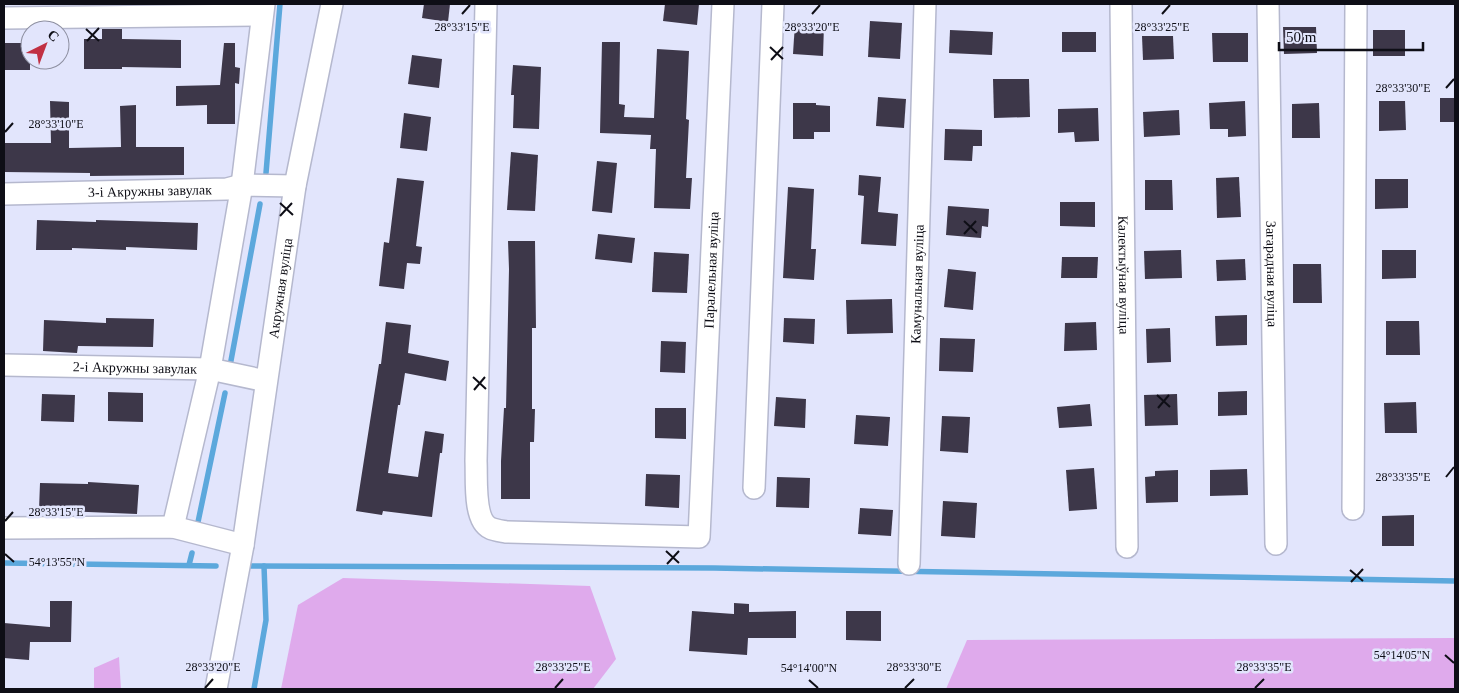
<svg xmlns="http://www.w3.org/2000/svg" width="1459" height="693" viewBox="0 0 1459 693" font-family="Georgia,serif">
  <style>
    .green { fill: #dfaaec }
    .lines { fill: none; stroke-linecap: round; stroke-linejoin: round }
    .stream { stroke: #5ca8dc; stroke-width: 5.5 }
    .building { fill: #3d3749 }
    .minor-casing { stroke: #b5b8ce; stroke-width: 24 }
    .minor { stroke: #fff; stroke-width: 21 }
    .ticks { fill: none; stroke: #0e0e16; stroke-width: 2 }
    .labels { text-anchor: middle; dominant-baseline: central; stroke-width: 5; stroke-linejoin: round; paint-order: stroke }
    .street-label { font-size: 14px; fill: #0e0e16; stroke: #e2e5fc }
    .ticks-label { font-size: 12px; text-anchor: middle; fill: #0e0e16; stroke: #e2e5fc; stroke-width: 5; stroke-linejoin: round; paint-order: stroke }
  </style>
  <rect width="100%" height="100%" fill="#e2e5fc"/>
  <g class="green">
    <path d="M343 578 590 586 616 659 593 689H281L298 605Z"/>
    <path d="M1455 638V689H946L967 640Z"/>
    <path d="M119 657 121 689H94V668Z"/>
  </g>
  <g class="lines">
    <g class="stream">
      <path d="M266 173 280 4"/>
      <path d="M230 366 260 204"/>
      <path d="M198 522 225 393"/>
      <path d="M4 563 216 566"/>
      <path d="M189 565 192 553"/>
      <path d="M251 566 714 568 1455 581"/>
      <path d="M254 689 266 620 264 566"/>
    </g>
  </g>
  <g class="building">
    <path d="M424 4H450L448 22 422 18Z"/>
    <path d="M665 4H699L697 25 663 21Z"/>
    <path d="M870 21 902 23 900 59 868 57Z"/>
    <path d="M795 23 824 25 823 56 793 54Z"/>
    <path d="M1283 27H1316L1317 53 1284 54Z"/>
    <path d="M102 29H122V39L181 40V68L122 67V69H84V39H102Z"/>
    <path d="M950 30 993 32 992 55 949 53Z"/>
    <rect x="1373" y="30" width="32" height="26"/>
    <rect x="1062" y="32" width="34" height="20"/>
    <path d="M1212 33H1248V62H1213Z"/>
    <path d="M1142 36H1173L1174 59 1143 60Z"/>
    <path d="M602 42H620L619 104 625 105 624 117 654 118 657 49 689 51 686 119 689 120 686 178H692L690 209 654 208 656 149H650L651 135 600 133Z"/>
    <rect x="4" y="43" width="26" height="27"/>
    <path d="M224 43H235V67L240 68 239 84 235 83V124H207V105L176 106V86L220 85Z"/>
    <path d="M412 55 442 59 439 88 408 84Z"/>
    <path d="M513 65 541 67 539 129 513 128 514 95H511Z"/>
    <path d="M993 79H1029L1030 117 994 118Z"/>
    <path d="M878 97 906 99 904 128 876 126Z"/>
    <rect x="1440" y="98" width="15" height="24"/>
    <path d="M50 101 69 102V148L121 147 120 106 136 105V147H184V175L90 176V173L4 172V143H51Z"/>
    <path d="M1245 101 1246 136 1228 137V129H1210L1209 103Z"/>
    <path d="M1379 101H1405L1406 130 1379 131Z"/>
    <path d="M793 103H816V105L830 106V132H814V139H793Z"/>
    <path d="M1319 103 1320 138H1292V104Z"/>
    <path d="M1098 108 1099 141 1075 142 1074 132 1058 133V109Z"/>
    <path d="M1179 110 1180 135 1144 137 1143 112Z"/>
    <path d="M404 113 431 117 427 151 400 148Z"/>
    <path d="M945 129 982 130V146H973L972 161 944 160Z"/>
    <path d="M511 152 538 155 535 211 507 210Z"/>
    <path d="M597 161 617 163 612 213 592 211Z"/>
    <path d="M859 175 881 177 878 212 898 214 896 246 861 244 864 196 858 195Z"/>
    <path d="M1239 177 1241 217 1217 218 1216 178Z"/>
    <path d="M397 178 424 181 416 246 422 247 420 264 407 263 404 289 379 286 384 242 389 243Z"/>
    <path d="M1375 179H1408V208L1375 209Z"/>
    <path d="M1145 180H1172L1173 210H1145Z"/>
    <path d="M788 187 814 189 811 249H816L814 280 783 278Z"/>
    <path d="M1060 202H1095V227L1060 226Z"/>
    <path d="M948 206 989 209 988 227 982 226 981 238 946 235Z"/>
    <path d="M37 220 96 222V220L198 223 197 250 126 247V250L72 248V250H36Z"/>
    <path d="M598 234 635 238 632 263 595 259Z"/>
    <path d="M508 241H535L536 328H532V409H535L534 442H530V499H501V461L504 408H506L509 269Z"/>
    <path d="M1181 250 1182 278 1145 279 1144 251Z"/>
    <path d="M1382 250H1416V278L1382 279Z"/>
    <path d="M654 252 689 254 687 293 652 292Z"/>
    <path d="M1062 257H1098L1097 278H1061Z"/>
    <path d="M1245 259 1246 280 1217 281 1216 260Z"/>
    <path d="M1293 264H1321L1322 303H1293Z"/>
    <path d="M948 269 976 272 973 310 944 307Z"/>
    <path d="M892 299 893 333 847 334 846 300Z"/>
    <path d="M1247 315V345L1216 346 1215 316Z"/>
    <path d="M106 318 154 319 153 347 78 346 77 353 43 351 44 320 106 323Z"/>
    <path d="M784 318 815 319 814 344 783 342Z"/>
    <path d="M1386 321H1419L1420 355H1386Z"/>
    <path d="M386 322 411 325 408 353 449 361 446 381 405 373 400 405H398L388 473 418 477 425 431 444 434 442 453H440L432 517 383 511 382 515 356 511 379 364H381Z"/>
    <path d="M1096 322 1097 350 1064 351 1065 323Z"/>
    <path d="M1170 328 1171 362 1147 363 1146 329Z"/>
    <path d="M940 338 975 339 973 372 939 371Z"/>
    <path d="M661 341 686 342 685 373 660 372Z"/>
    <path d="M1247 391V415L1218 416V392Z"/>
    <path d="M108 392 143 393V422L108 421Z"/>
    <path d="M42 394 75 395 74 422 41 421Z"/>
    <path d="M1177 394 1178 425 1145 426 1144 395Z"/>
    <path d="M776 397 806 399 805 428 774 426Z"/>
    <path d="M1416 402 1417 433H1385L1384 403Z"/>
    <path d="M1090 404 1092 426 1059 428 1057 407Z"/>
    <path d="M655 408H686V439L655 438Z"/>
    <path d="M856 415 890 417 888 446 854 444Z"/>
    <path d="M942 416 970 417 968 453 940 451Z"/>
    <path d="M1094 468 1097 509 1069 511 1066 470Z"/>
    <path d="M1247 469 1248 495 1210 496V470Z"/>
    <path d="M1178 470V502L1146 503 1145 477 1155 476V471Z"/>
    <path d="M646 474 680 475 679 508 645 506Z"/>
    <path d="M777 477 810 478 809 508 776 507Z"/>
    <path d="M88 482 139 485 137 514 39 510 40 483 88 484Z"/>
    <path d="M943 501 977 503 975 538 941 536Z"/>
    <path d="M860 508 893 510 891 536 858 534Z"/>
    <path d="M1414 515V546H1382V516Z"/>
    <path d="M50 601H72L71 642H30L29 660 4 658V623L50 627Z"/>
    <path d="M734 603 749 604V612L796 611V638H748L747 655 689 651 692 611 734 614Z"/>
    <path d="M846 611H881V641L846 640Z"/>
  </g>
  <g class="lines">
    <g class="minor-casing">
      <g id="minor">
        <path id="s1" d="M486 4 476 461C477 478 473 520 490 528 494 530 501 531 506 532L699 537 723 4"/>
        <path id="s2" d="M1121 4 1127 547"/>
        <path id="s3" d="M1268 4 1276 544"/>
        <path d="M4 18 262 15"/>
        <path id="s4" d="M4 194 227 189 242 185 295 186"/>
        <path id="s5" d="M4 365 210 369 266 381"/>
        <path d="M754 488 773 4"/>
        <path d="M1353 509 1356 4"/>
        <path d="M173 527 210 369 242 185 264 4"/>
        <path d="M4 528 173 527 243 545"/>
        <path id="s6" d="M909 564 925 4"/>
        <path id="s7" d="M216 689 243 545 295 186 332 4"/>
      </g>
    </g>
    <use href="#minor" class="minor"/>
  </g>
  <path class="ticks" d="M462 14 470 5M812 14 820 5M1162 14 1170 5M86 29 99 41M87 41 99 28M770 47 783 59M771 60 783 47M1446 88 1454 79M5 132 13 123M280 203 293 215M280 216 292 203M964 221 977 233M964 234 976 221M473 377 486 389M474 390 485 377M1157 395 1170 407M1158 408 1169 395M1446 477 1454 467M5 521 13 512M666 551 679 563M5 554 14 562M667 564 679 551M1350 570 1363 581M1351 582 1363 569M1445 655 1454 663M809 680 818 688M205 688 213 679M555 688 563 679M905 688 914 679M1255 688 1264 679"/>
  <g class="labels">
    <g class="street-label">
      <text stroke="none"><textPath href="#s4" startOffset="146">3-і Акружны завулак</textPath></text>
      <text stroke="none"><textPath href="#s1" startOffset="1005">Паралельная вуліца</textPath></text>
      <text stroke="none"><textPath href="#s3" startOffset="270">Загарадная вуліца</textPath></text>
      <text stroke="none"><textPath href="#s2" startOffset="271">Калектыўная вуліца</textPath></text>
      <text stroke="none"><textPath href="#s6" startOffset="280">Камунальная вуліца</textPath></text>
      <text stroke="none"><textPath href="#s7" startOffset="406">Акружная вуліца</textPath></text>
      <text stroke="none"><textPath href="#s5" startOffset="131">2-і Акружны завулак</textPath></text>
    </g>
  </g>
  <g class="ticks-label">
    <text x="462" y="31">28°33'15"E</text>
    <text x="812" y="31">28°33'20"E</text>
    <text x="1162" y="31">28°33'25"E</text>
    <text x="1403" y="92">28°33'30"E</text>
    <text x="56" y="128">28°33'10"E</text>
    <text x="1403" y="481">28°33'35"E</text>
    <text x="56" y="516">28°33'15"E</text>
    <text x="57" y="566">54°13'55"N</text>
    <text x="1402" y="659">54°14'05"N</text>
    <text x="213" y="671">28°33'20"E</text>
    <text x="563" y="671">28°33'25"E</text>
    <text x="914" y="671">28°33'30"E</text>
    <text x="1264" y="671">28°33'35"E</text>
    <text x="809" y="672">54°14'00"N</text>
  </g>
  <rect width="1459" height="693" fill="none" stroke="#0e0e16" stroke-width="10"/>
  <g transform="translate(45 45) rotate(42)"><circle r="24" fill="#e2e5fc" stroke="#8d8fa0"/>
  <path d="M0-4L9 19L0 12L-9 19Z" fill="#c13043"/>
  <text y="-8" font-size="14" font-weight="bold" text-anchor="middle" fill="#0e0e16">С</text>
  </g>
  <path d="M1279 42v8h144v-8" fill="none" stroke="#0e0e16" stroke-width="2.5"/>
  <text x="1286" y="42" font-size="15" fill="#0e0e16" stroke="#e2e5fc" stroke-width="4" paint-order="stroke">50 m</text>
</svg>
